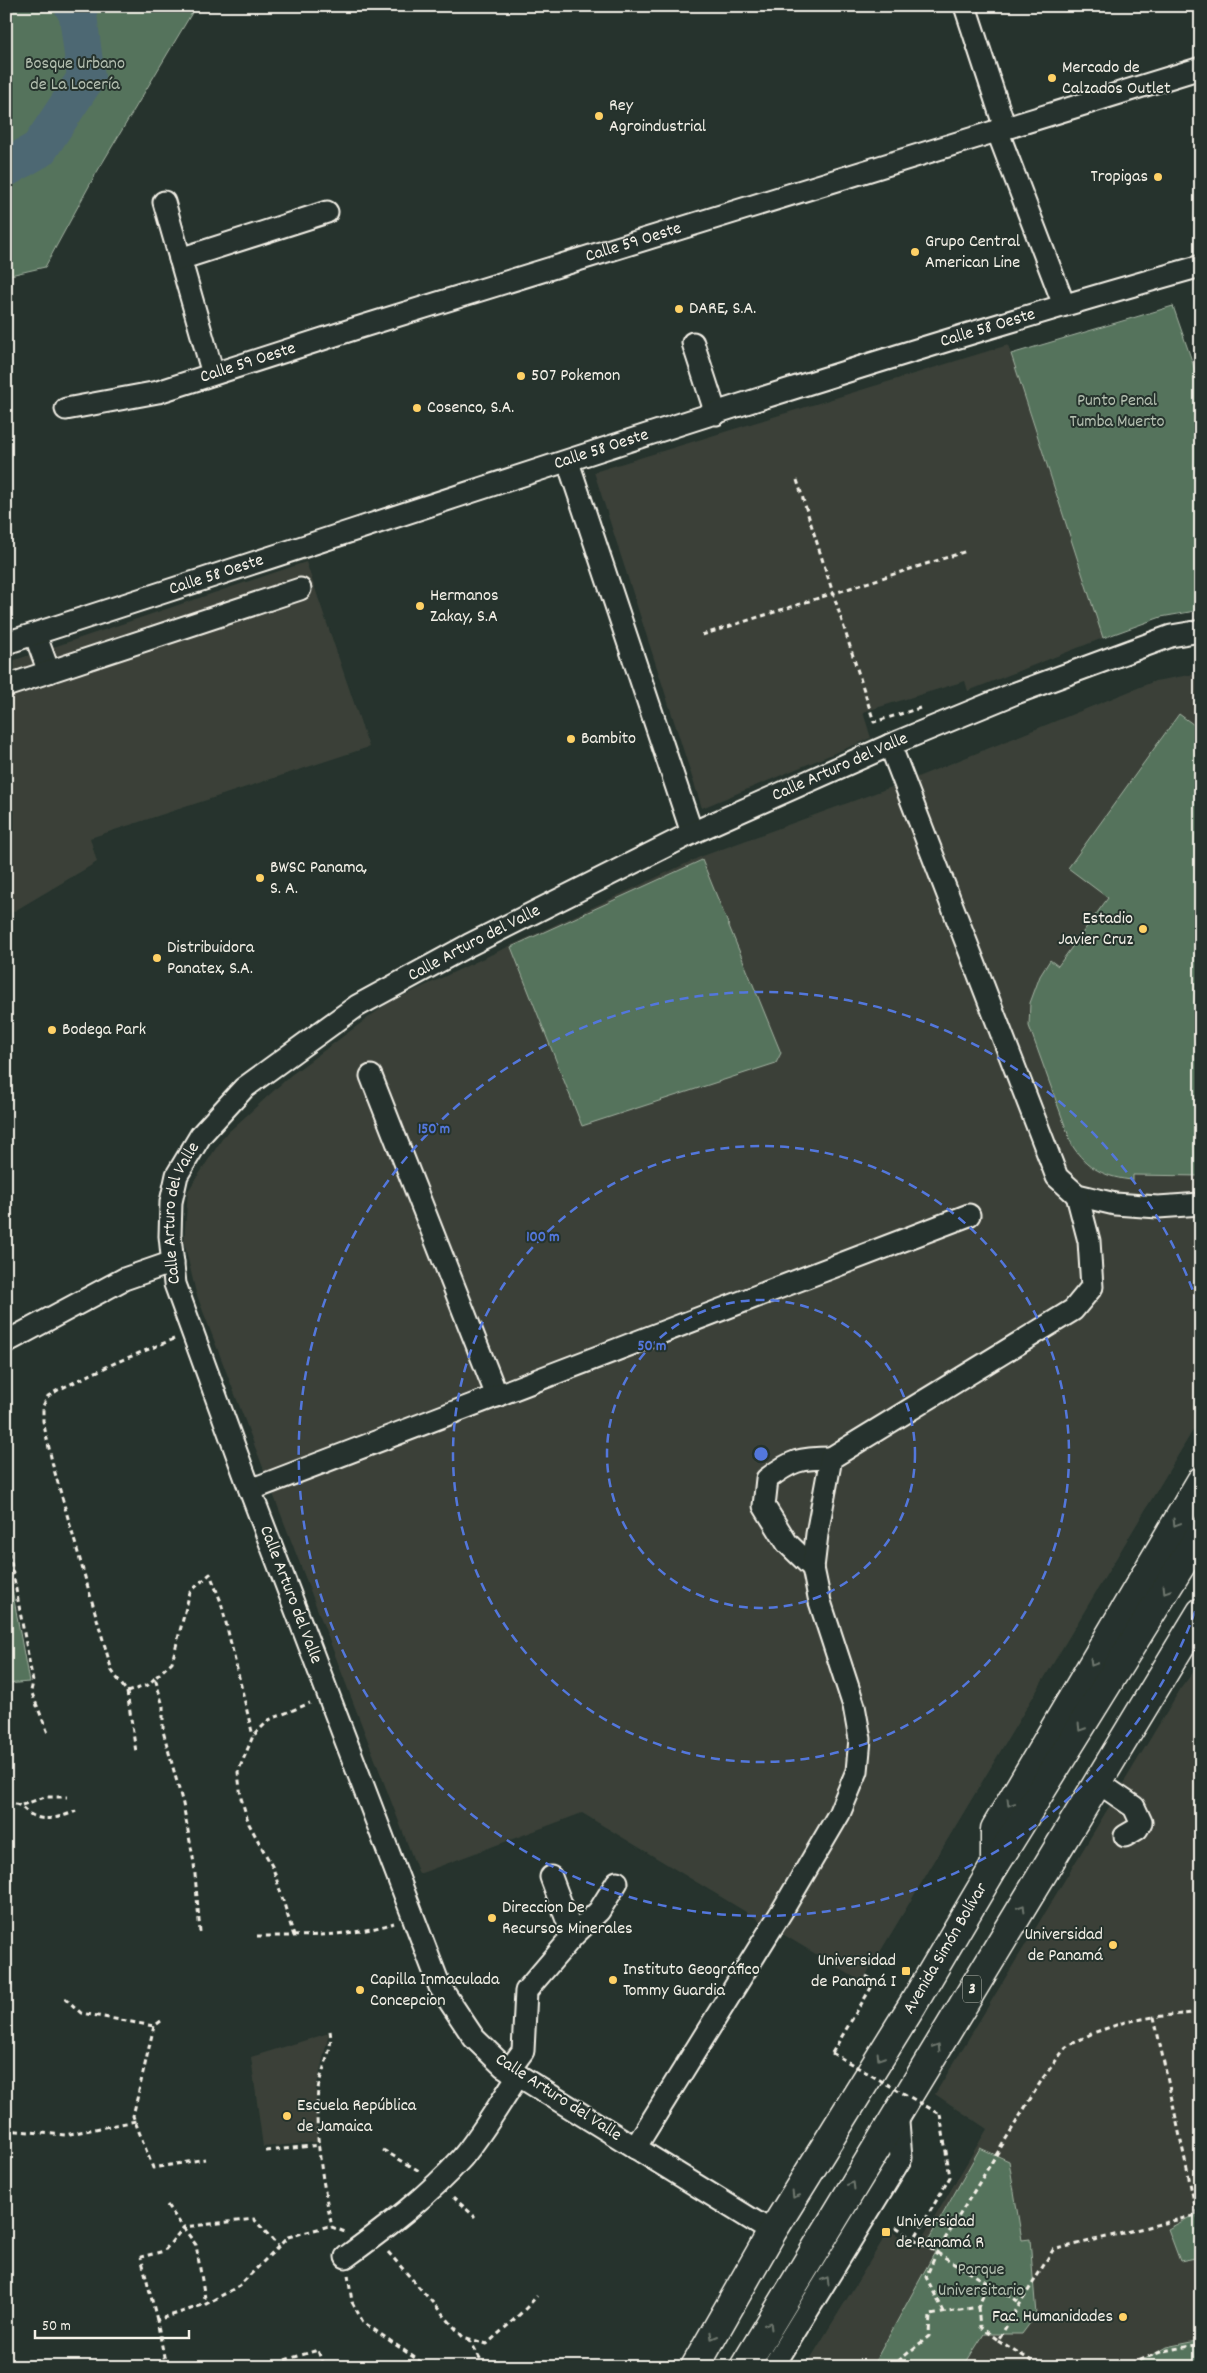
<svg xmlns="http://www.w3.org/2000/svg" width="1207" height="2373" viewBox="0 0 1207 2373" font-family="Dekko,sans-serif">
  <style>
    .built { fill: #3a4138 }
    .green { fill: #55735c; stroke: #a4b2a2 }
    .lines { fill: none; stroke-linecap: round; stroke-linejoin: round }
    .river { stroke: #4e6873; stroke-width: 38 }
    .minor-casing { stroke: #f4f1e8; stroke-width: 25 }
    .major-casing { stroke: #f4f1e8; stroke-width: 31 }
    .path { stroke: #f4f1e8; stroke-width: 3; stroke-dasharray: 5 4; stroke-linecap: butt }
    .minor { stroke: #26332d; stroke-width: 21 }
    .major { stroke: #26332d; stroke-width: 28 }
    .path-bridge { stroke: #f4f1e8; stroke-width: 3; stroke-dasharray: 5 4; stroke-linecap: butt }
    .oneway { stroke: #6e766e }
    .ring { fill: none; stroke: #5377dc; stroke-width: 2.5; stroke-dasharray: 9 6 }
    .poi-dot { fill: #ffd166; stroke: #26332d; stroke-width: 2 }
    .labels { text-anchor: middle; dominant-baseline: central; stroke-width: 4; stroke-linejoin: round; paint-order: stroke }
    .shield { fill: #26332d; stroke: #b6b8b0; stroke-width: 1 }
    .shield-label { font-size: 16px; font-weight: bold; fill: #f4f1e8 }
    .park-label { font-size: 18px; fill: #b4bfb0; stroke: #26332d }
    .poi-label { font-size: 18px; fill: #f4f1e8; stroke: #26332d; text-anchor: start }
    .street-label { font-size: 18px; fill: #f4f1e8; stroke: #26332d }
    .centre { fill: #5377dc; stroke: #26332d; stroke-width: 2.5 }
    .ring-label { font-size: 15px; text-anchor: middle; font-weight: bold; fill: #5377dc; stroke: #26332d; stroke-width: 4; stroke-linejoin: round; paint-order: stroke }
  </style>
  <rect width="100%" height="100%" fill="#26332d"/>
  <filter id="ink" filterUnits="userSpaceOnUse"><feTurbulence type="fractalNoise" baseFrequency=".02" numOctaves="2"/><feDisplacementMap in="SourceGraphic" scale="10" xChannelSelector="R" yChannelSelector="G"/><feConvolveMatrix kernelMatrix="1 2 1 2 8 2 1 2 1" color-interpolation-filters="sRGB"/></filter>
  <g filter="url(#ink)">
    <g class="built">
      <path d="M1008 345 1103 638 968 691 965 681 863 712 871 738 702 808 594 472Z"/>
      <path d="M306 562 369 747 90 838 97 862 6 916V663Z"/>
      <path d="M1201 673V1417L862 1982 582 1813 419 1874 196 1293 184 1242 188 1191 224 1136 291 1075 388 1003 700 857 905 782 1155 681Z"/>
      <path d="M1201 1662V2367H800L805 2359 809 2361 889 2230 917 2247 987 2129 935 2094 1181 1688Z"/>
      <path d="M329 2033 316 2089 317 2142 263 2147 251 2057Z"/>
    </g>
    <g class="green">
      <path d="M6 6H196L94 177 45 267 6 276Z"/>
      <path d="M1173 306 1201 387V610L1161 617 1103 638 1011 354Z"/>
      <path d="M1179 714 1201 730V1176L1133 1175V1180C1106 1178 1086 1168 1072 1145L1029 1026 1030 1003 1040 976 1050 960 1058 966 1108 898 1068 868Z"/>
      <path d="M702 860 781 1053 776 1063 582 1126 511 947Z"/>
      <path d="M6 1556 29 1682 6 1684Z"/>
      <path d="M980 2148 1009 2161 1022 2240 1030 2239 1036 2315 1022 2334H984L963 2367H872L935 2252 925 2246Z"/>
      <path d="M1201 2211V2257L1180 2261 1168 2229Z"/>
      <path d="M1201 2340V2367H1131L1166 2347Z"/>
    </g>
    <g class="lines">
      <path class="river" d="M6 168 39 149 86 78 78 15 73 6"/>
      <g class="minor-casing">
        <g id="minor">
          <path d="M965 6 1005 128"/>
          <path d="M997 130 1064 305"/>
          <path d="M164 202 213 374"/>
          <path d="M180 259 327 212"/>
          <path d="M693 343 716 414"/>
          <path id="s1" d="M66 409 158 392 357 328 1201 68"/>
          <path d="M568 462 692 833"/>
          <path d="M35 634 49 672"/>
          <path id="s2" d="M6 643C404 516 799 379 1201 266"/>
          <path d="M6 686 300 589"/>
          <path d="M890 745 1057 1177 1077 1195 1115 1204 1158 1207 1201 1204"/>
          <path d="M371 1076 497 1396"/>
          <path d="M6 1342 124 1279 173 1262"/>
          <path d="M250 1490 969 1215"/>
          <path d="M813 1568 787 1543 764 1506 767 1479C792 1460 800 1458 831 1458"/>
          <path d="M1099 1783 1134 1807 1141 1822 1137 1829 1125 1836"/>
          <path d="M573 1936 599 1911 617 1882"/>
          <path d="M509 2070 523 2051 526 1991 573 1936 551 1877"/>
          <path d="M635 2148 782 1911 839 1814 857 1771 860 1739 854 1706 820 1602 813 1568 817 1534 831 1458 1073 1310 1092 1287 1089 1241 1077 1195"/>
          <path id="s3" d="M772 2232 503 2066 474 2038 440 1987 250 1490 175 1284 170 1236 171 1202 177 1175 201 1135 244 1088 357 1006 469 945 692 833 890 745 1016 693 1171 636 1201 631"/>
          <path d="M346 2257C387 2227 428 2196 462 2158 483 2133 500 2103 518 2076"/>
          <path d="M773 2367 901 2158 897 2110"/>
        </g>
      </g>
      <g class="major-casing">
        <g id="major">
          <path d="M995 1865V1829L1201 1481"/>
          <path id="s4" d="M695 2367 772 2232 912 2006 995 1865 1201 1533"/>
          <path d="M744 2367C895 2114 1050 1865 1201 1612"/>
        </g>
      </g>
      <g class="path">
        <path d="M797 480 874 722 920 708"/>
        <path d="M702 635 967 551"/>
        <path d="M6 1535 33 1682 31 1691 48 1733"/>
        <path d="M155 1678 148 1685 127 1692 112 1671 53 1466 43 1421V1406L48 1396 58 1390 117 1362 174 1339"/>
        <path d="M127 1692 136 1752"/>
        <path d="M6 1802C23 1805 18 1805 30 1814 43 1823 62 1817 76 1811"/>
        <path d="M22 1805 45 1797H67"/>
        <path d="M200 1932 194 1863 183 1804 163 1731V1706L155 1678 172 1662 190 1592 210 1574 221 1602 253 1736"/>
        <path d="M257 1936C302 1936 351 1937 394 1923"/>
        <path d="M294 1936 273 1868 249 1824 241 1798 238 1772 253 1736 269 1720 310 1703"/>
        <path d="M65 1998 81 2013 154 2026"/>
        <path d="M161 2021 154 2026 133 2116 153 2168 205 2159"/>
        <path d="M330 2031C334 2050 320 2071 318 2090 314 2135 323 2184 332 2227"/>
        <path d="M832 2053 875 1981 866 1976"/>
        <path d="M940 2114 950 2177 914 2239 1021 2303"/>
        <path d="M6 2130 65 2135 136 2121"/>
        <path d="M383 2150 421 2172"/>
        <path d="M266 2151 320 2145"/>
        <path d="M453 2197 475 2217"/>
        <path d="M167 2205 196 2245 206 2304 239 2286 288 2237 329 2226 345 2232"/>
        <path d="M1197 2215 1154 2017 1201 2012"/>
        <path d="M896 2227 914 2239"/>
        <path d="M388 2252 463 2337 487 2344C504 2328 522 2314 537 2296"/>
        <path d="M348 2275 352 2302 363 2322 428 2367"/>
        <path d="M978 2307 980 2327 998 2340 1053 2250 1197 2215 1201 2220"/>
        <path d="M944 2312 926 2277 937 2252 1043 2078 1066 2047 1093 2033 1125 2022 1154 2017"/>
        <path d="M157 2320 141 2257 164 2251 184 2227 254 2219 278 2246"/>
        <path d="M469 2339 485 2367"/>
        <path d="M998 2340 1041 2367"/>
        <path d="M285 2360 318 2350 323 2367"/>
        <path d="M6 2363 13 2367"/>
        <path d="M166 2367 157 2320 206 2304"/>
        <path d="M891 2367 929 2336 930 2315 978 2307 989 2283"/>
        <path d="M1123 2367 1163 2351 1201 2344"/>
      </g>
      <use href="#minor" class="minor"/>
      <use href="#major" class="major"/>
      <path class="path-bridge" d="M832 2053 940 2114"/>
    </g>
    <defs><path id="oneway-chevron" d="M-2-3.5L2.5 0L-2 3.5" fill="none" stroke-width="1.6" stroke-linecap="round" stroke-linejoin="round" transform="scale(1.25)"/></defs>
    <g class="oneway">
      <use href="#oneway-chevron" transform="translate(1176 1523) rotate(121)"/>
      <use href="#oneway-chevron" transform="translate(1166 1590) rotate(122)"/>
      <use href="#oneway-chevron" transform="translate(1093 1663) rotate(121)"/>
      <use href="#oneway-chevron" transform="translate(1081 1728) rotate(122)"/>
      <use href="#oneway-chevron" transform="translate(1010 1803) rotate(121)"/>
      <use href="#oneway-chevron" transform="translate(1022 1908) rotate(-58)"/>
      <use href="#oneway-chevron" transform="translate(937 2047) rotate(-58)"/>
      <use href="#oneway-chevron" transform="translate(880 2057) rotate(122)"/>
      <use href="#oneway-chevron" transform="translate(852 2185) rotate(-59)"/>
      <use href="#oneway-chevron" transform="translate(795 2195) rotate(122)"/>
      <use href="#oneway-chevron" transform="translate(826 2280) rotate(-59)"/>
      <use href="#oneway-chevron" transform="translate(769 2325) rotate(-59)"/>
      <use href="#oneway-chevron" transform="translate(713 2336) rotate(120)"/>
    </g>
  </g>
  <g class="ring">
    <circle cx="761" cy="1454" r="154"/>
    <circle cx="761" cy="1454" r="308"/>
    <path d="M1200 1597A462 462 0 1 1 1200 1311"/>
  </g>
  <g class="poi-dot">
    <circle cx="1052" cy="78" r="5"/>
    <circle cx="599" cy="116" r="5"/>
    <circle cx="1158" cy="177" r="5"/>
    <circle cx="915" cy="252" r="5"/>
    <circle cx="679" cy="309" r="5"/>
    <circle cx="521" cy="376" r="5"/>
    <circle cx="417" cy="408" r="5"/>
    <circle cx="420" cy="606" r="5"/>
    <circle cx="571" cy="739" r="5"/>
    <circle cx="260" cy="878" r="5"/>
    <circle cx="1143" cy="929" r="5"/>
    <circle cx="157" cy="958" r="5"/>
    <circle cx="52" cy="1030" r="5"/>
    <circle cx="492" cy="1918" r="5"/>
    <circle cx="1113" cy="1945" r="5"/>
    <rect x="901" y="1966" width="10" height="10" rx="2.5"/>
    <circle cx="613" cy="1980" r="5"/>
    <circle cx="360" cy="1990" r="5"/>
    <circle cx="287" cy="2116" r="5"/>
    <rect x="881" y="2227" width="10" height="10" rx="2.5"/>
    <circle cx="1123" cy="2317" r="5"/>
  </g>
  <g class="labels">
    <rect class="shield" x="963" y="1975.5" width="18" height="27" rx="4"/>
    <g class="shield-label">
      <text x="972" y="1989">3</text>
    </g>
    <g class="park-label">
      <text x="75" y="64">Bosque Urbano<tspan x="75" dy="21">de La Locería</tspan></text>
      <text x="1117" y="401">Punto Penal<tspan x="1117" dy="21">Tumba Muerto</tspan></text>
      <text x="981" y="2270">Parque<tspan x="981" dy="21">Universitario</tspan></text>
    </g>
    <g class="poi-label">
      <text x="1062" y="68">Mercado de<tspan x="1062" dy="21">Calzados Outlet</tspan></text>
      <text x="609" y="106">Rey<tspan x="609" dy="21">Agroindustrial</tspan></text>
      <text x="1148" y="177" text-anchor="end">Tropigas</text>
      <text x="925" y="242">Grupo Central<tspan x="925" dy="21">American Line</tspan></text>
      <text x="689" y="309">DARE, S.A.</text>
      <text x="531" y="376">507 Pokemon</text>
      <text x="427" y="408">Cosenco, S.A.</text>
      <text x="430" y="596">Hermanos<tspan x="430" dy="21">Zakay, S.A</tspan></text>
      <text x="581" y="739">Bambito</text>
      <text x="270" y="868">BWSC Panama,<tspan x="270" dy="21">S. A.</tspan></text>
      <text x="1133" y="919" text-anchor="end">Estadio<tspan x="1133" dy="21">Javier Cruz</tspan></text>
      <text x="167" y="948">Distribuidora<tspan x="167" dy="21">Panatex, S.A.</tspan></text>
      <text x="62" y="1030">Bodega Park</text>
      <text x="502" y="1908">Direccion De<tspan x="502" dy="21">Recursos Minerales</tspan></text>
      <text x="1103" y="1935" text-anchor="end">Universidad<tspan x="1103" dy="21">de Panamá</tspan></text>
      <text x="896" y="1961" text-anchor="end">Universidad<tspan x="896" dy="21">de Panamá I</tspan></text>
      <text x="623" y="1970">Instituto Geográfico<tspan x="623" dy="21">Tommy Guardia</tspan></text>
      <text x="370" y="1980">Capilla Inmaculada<tspan x="370" dy="21">Concepcion</tspan></text>
      <text x="297" y="2106">Escuela República<tspan x="297" dy="21">de Jamaica</tspan></text>
      <text x="896" y="2222">Universidad<tspan x="896" dy="21">de Panamá R</tspan></text>
      <text x="1113" y="2317" text-anchor="end">Fac. Humanidades</text>
    </g>
    <g class="street-label">
      <text stroke="none"><textPath href="#s1" startOffset="592">Calle 59 Oeste</textPath></text>
      <text stroke="none"><textPath href="#s2" startOffset="1031">Calle 58 Oeste</textPath></text>
      <text stroke="none"><textPath href="#s1" startOffset="188">Calle 59 Oeste</textPath></text>
      <text stroke="none"><textPath href="#s2" startOffset="626">Calle 58 Oeste</textPath></text>
      <text stroke="none"><textPath href="#s2" startOffset="221">Calle 58 Oeste</textPath></text>
      <text stroke="none"><textPath href="#s3" startOffset="2068">Calle Arturo del Valle</textPath></text>
      <text stroke="none"><textPath href="#s3" startOffset="1662">Calle Arturo del Valle</textPath></text>
      <text stroke="none"><textPath href="#s3" startOffset="1242">Calle Arturo del Valle</textPath></text>
      <text transform="translate(290 1595) rotate(69)">Calle Arturo del Valle</text>
      <text stroke="none"><textPath href="#s4" startOffset="488">Avenida Simón Bolívar</textPath></text>
      <text transform="translate(558 2098) rotate(33)">Calle Arturo del Valle</text>
    </g>
  </g>
  <circle cx="761" cy="1454" r="8" class="centre"/>
  <g class="ring-label">
    <text x="434" y="1133">150 m</text>
    <text x="543" y="1241">100 m</text>
    <text x="652" y="1350">50 m</text>
  </g>
  <rect width="1207" height="2373" fill="none" stroke="#26332d" stroke-width="25"/>
  <rect x="12" y="12" width="1182" height="2348" fill="none" stroke="#f4f1e8" stroke-width="2" filter="url(#ink)"/>
  <path d="M35 2330v8h154v-8" fill="none" stroke="#f4f1e8" stroke-width="2.5"/>
  <text x="42" y="2330" font-size="15" fill="#f4f1e8" stroke="#26332d" stroke-width="4" paint-order="stroke">50 m</text>
</svg>
